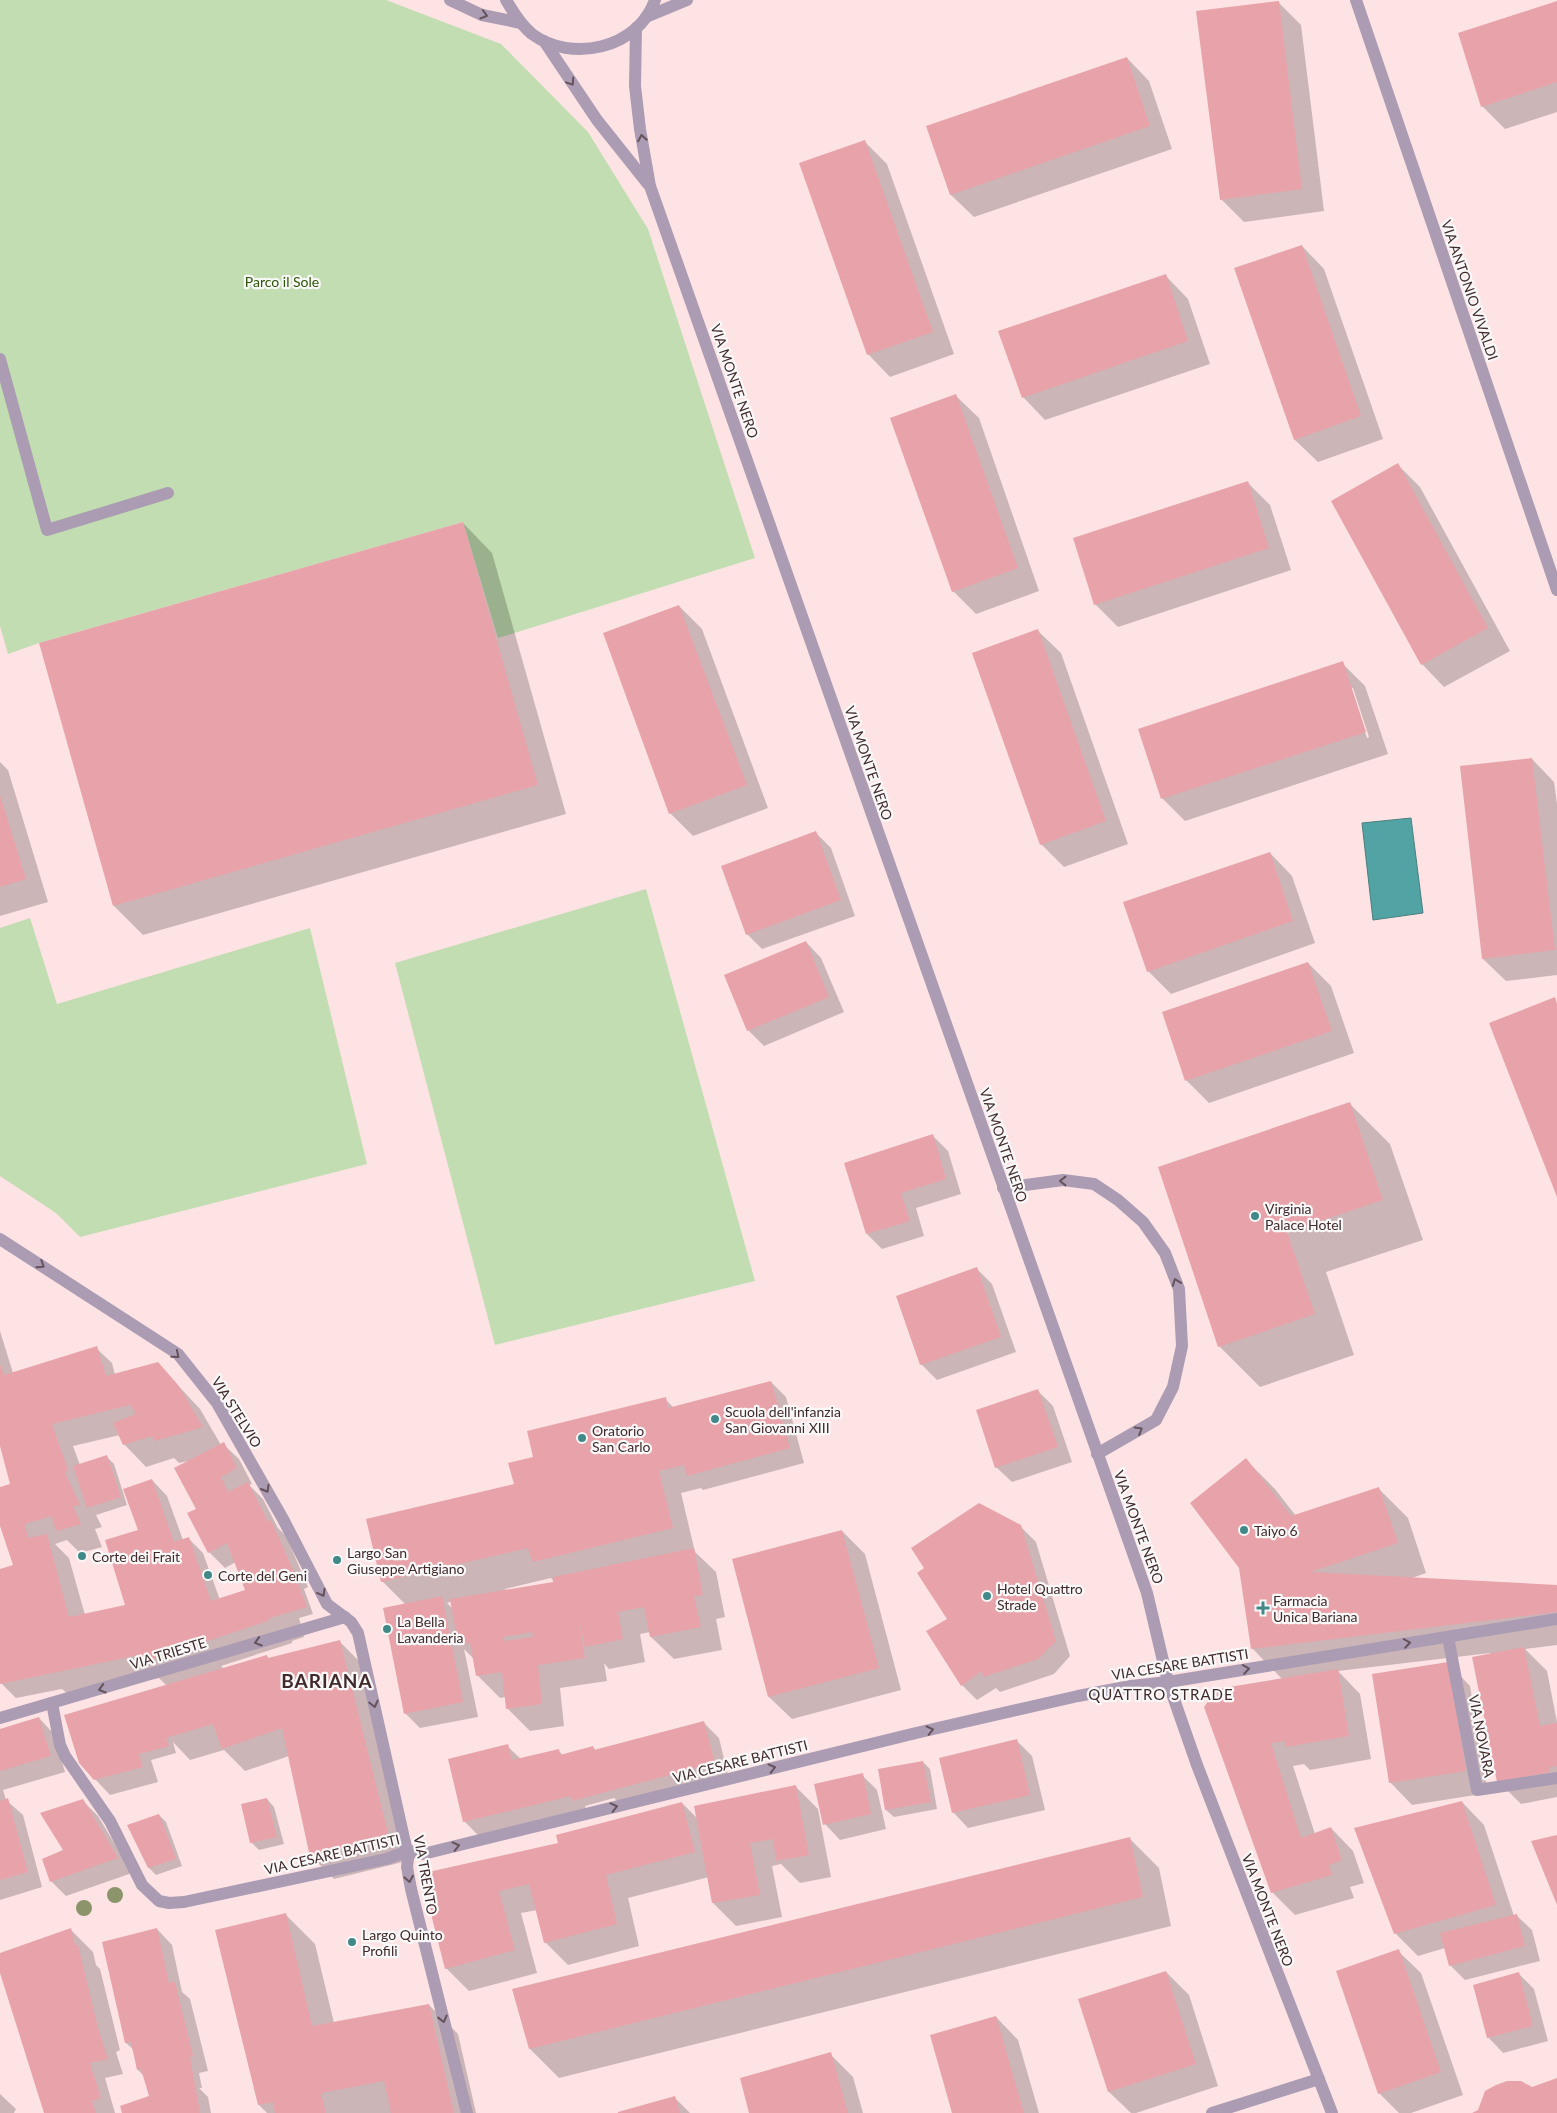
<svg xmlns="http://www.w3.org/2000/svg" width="1557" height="2113" viewBox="0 0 1557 2113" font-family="Lato,sans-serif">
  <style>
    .green { fill: #c2ddb1 }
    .water { fill: #51a4a3; stroke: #4c7f7f }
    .shadow { fill: #0003; fill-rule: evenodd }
    .building { fill: #e7a3a9; fill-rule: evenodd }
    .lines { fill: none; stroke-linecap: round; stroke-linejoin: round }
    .minor { stroke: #ab9cb3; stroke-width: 12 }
    .tree { fill: #8b946a }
    .oneway { stroke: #66525b }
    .poi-dot { fill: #418988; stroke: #f8f8f8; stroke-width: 2 }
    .labels { text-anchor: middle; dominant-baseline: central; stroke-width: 4.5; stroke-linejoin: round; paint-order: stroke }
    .park-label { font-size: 14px; fill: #2d5405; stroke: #f8f8f8 }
    .street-label { font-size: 14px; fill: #412a2c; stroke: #f8f8f8 }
    .poi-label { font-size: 14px; fill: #412a2c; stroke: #f8f8f8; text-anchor: start }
    .neighbourhood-label { font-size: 15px; letter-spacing: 1px; fill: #412a2c; stroke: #f8f8f8 }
    .district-label { font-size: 19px; font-weight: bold; letter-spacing: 1px; fill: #412a2c; stroke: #f8f8f8 }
  </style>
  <rect width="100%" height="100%" fill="#fee3e5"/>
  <g class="green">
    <path d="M0 0H386L501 44 588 132 648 229 755 558 498 638 463 522 39 643 8 654 0 626Z"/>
    <path d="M646 889 755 1281 495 1345 395 963Z"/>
    <path d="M30 918 57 1004 310 928 367 1164 80 1237 56 1213 0 1176V928Z"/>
  </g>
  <path class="water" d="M1411 818 1423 913 1373 920 1362 823Z"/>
  <g class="shadow">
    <path d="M1278 2 1301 25 1324 211 1244 222 1221 199Z"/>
    <path d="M1557 2V112L1505 129 1482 106Z"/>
    <path d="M1127 58 1149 81 1172 149 974 217 951 195 928 127Z"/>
    <path d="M864 141 887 164 954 354 890 377 868 354Z"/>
    <path d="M1302 246 1324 269 1383 439 1318 462 1295 440Z"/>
    <path d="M1166 276 1188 299 1210 364 1045 420 1023 397Z"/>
    <path d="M956 396 979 418 1039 591 976 614 953 591Z"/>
    <path d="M1398 465 1420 487 1510 651 1444 687 1422 664Z"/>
    <path d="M1248 483 1270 505 1291 570 1118 627 1095 604Z"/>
    <path d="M463 523 492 553 566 814 143 935 114 906Z"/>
    <path d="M679 606 702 629 768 808 693 836 670 813Z"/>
    <path d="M1038 631 1061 653 1128 844 1064 867 1041 844Z"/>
    <path d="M1342 663 1365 686 1388 754 1185 821 1162 798ZM1350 688H1353L1369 737 1367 738Z"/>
    <path d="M1532 759 1554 782 1557 804V975L1506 981 1483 959Z"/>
    <path d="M0 762 8 770 48 902 0 916Z"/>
    <path d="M816 833 831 848 855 916 762 949 747 934Z"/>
    <path d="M1270 853 1292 876 1315 943 1171 994 1148 971Z"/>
    <path d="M806 942 821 958 844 1012 764 1046 748 1030Z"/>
    <path d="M1308 963 1331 986 1354 1053 1209 1103 1187 1081 1164 1013Z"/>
    <path d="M1350 1104 1390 1144 1423 1240 1326 1272 1354 1355 1260 1387 1219 1346Z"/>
    <path d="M933 1136 948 1151 961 1194 916 1208 924 1236 882 1249 867 1234 845 1163Z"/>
    <path d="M977 1269 992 1284 1016 1352 937 1380 922 1365 898 1297Z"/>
    <path d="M0 1331 13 1373 96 1348 112 1363 115 1375 158 1364 200 1409 221 1445 223 1444 239 1459 252 1484 249 1485 263 1499 278 1528 286 1536 308 1587 304 1589 313 1614 299 1618 304 1637 292 1641V1643L221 1666 225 1670 266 1656 269 1659 340 1642 362 1664 411 1860 334 1879 311 1856 289 1756 245 1771 224 1750 190 1760 173 1742 176 1753 151 1760 158 1782 110 1795 95 1779 166 1685 159 1678 70 1696 62 1689 16 1698 1 1683 0 1570 14 1566 0 1522V1489L12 1485 0 1440ZM120 1435 124 1444 146 1467 174 1458 179 1463 188 1461 197 1509 189 1514 209 1552 225 1568 236 1562 248 1591 220 1600 203 1553 188 1538 183 1540 167 1496 152 1480 140 1531 126 1606 85 1615 69 1558 55 1544 67 1540 80 1553 102 1547 95 1529 102 1527 96 1515 127 1505 114 1464 106 1456 80 1465 73 1446Z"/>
    <path d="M771 1382 786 1397 804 1463 703 1490 701 1488 681 1493 695 1552 716 1572 725 1617 716 1619 722 1650 674 1659 651 1637 650 1632 640 1634 645 1662 609 1669 604 1663 607 1681 560 1688 564 1726 530 1731 507 1708 506 1697 500 1698 478 1676 475 1660 464 1649 478 1717 420 1728 405 1713V1604L382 1581 513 1486 535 1457 665 1399 674 1408ZM551 1578 555 1583 505 1591V1589ZM452 1601 453 1609 447 1603Z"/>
    <path d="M1038 1391 1053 1406 1072 1462 1012 1482 996 1467Z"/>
    <path d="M1246 1460 1275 1489 1296 1516 1379 1489 1408 1518 1426 1573 1409 1579 1557 1586V1645L1525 1649 1547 1671 1557 1722V1797L1521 1804 1498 1781 1490 1653 1338 1671 1360 1694 1371 1759 1310 1770 1304 1764 1293 1766 1315 1834 1331 1828 1353 1851 1364 1883 1350 1887 1354 1898 1295 1915 1272 1892 1206 1707 1283 1680 1252 1648Z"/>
    <path d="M1020 1526 1036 1542 1070 1656 1054 1674 1000 1692 996 1688 977 1700 962 1685 949 1619Z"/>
    <path d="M842 1531 865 1554 901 1690 792 1719 769 1697Z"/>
    <path d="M1448 1663 1470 1686 1488 1793 1412 1805 1390 1782Z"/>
    <path d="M39 1718 54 1734 65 1772 3 1790 6 1800 23 1815 42 1887 0 1900V1730Z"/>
    <path d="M704 1723 719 1738 729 1779 622 1806 614 1798 585 1806 586 1811 479 1836 464 1821 507 1746 521 1759 558 1750 564 1756 593 1747 596 1751Z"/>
    <path d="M1016 1740 1032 1756 1045 1810 968 1828 953 1812Z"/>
    <path d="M923 1762 930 1769 937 1809 894 1817 886 1810Z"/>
    <path d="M862 1775 877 1790 886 1829 840 1840 825 1824Z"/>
    <path d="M795 1786 818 1809 831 1877 800 1883 781 1864 772 1866 782 1917 736 1926 713 1903 709 1877 628 1898 639 1946 568 1965 545 1942 537 1910 521 1913 537 1973 469 1991 446 1968 433 1917 559 1844 682 1803 697 1818Z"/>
    <path d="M267 1799 274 1807 284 1844 259 1850 252 1843 243 1805Z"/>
    <path d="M83 1801 98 1816 132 1873 66 1896 51 1881 65 1851Z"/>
    <path d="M1462 1802 1484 1825 1514 1916 1516 1915 1532 1930 1540 1961 1465 1980 1450 1965 1445 1948 1418 1956 1395 1933Z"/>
    <path d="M159 1815 166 1822 182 1866 156 1875 149 1868Z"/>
    <path d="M1130 1839 1159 1868 1171 1926 559 2078 530 2049 514 1989Z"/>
    <path d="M286 1915 315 1944 334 2023 429 2005 458 2034 476 2113H267L259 2105Z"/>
    <path d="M70 1929 93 1952 96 1965 100 1969 120 2050 116 2052 123 2074 105 2078 115 2113H45L0 1968V1955Z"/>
    <path d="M157 1929 172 1945 182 1992 190 1999 208 2071 199 2073 202 2088H199L208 2097 211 2113H123L151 2097 144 2076 138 2070 134 2050 126 2043Z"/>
    <path d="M1398 1951 1421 1973 1463 2095 1411 2113H1399L1379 2093Z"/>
    <path d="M1166 1972 1189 1995 1218 2086 1136 2113H1131L1109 2092 1080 2000Z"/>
    <path d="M1519 1974 1534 1989 1548 2041 1503 2053 1488 2037Z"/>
    <path d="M996 2017 1018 2040 1039 2113H954Z"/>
    <path d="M830 2054 853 2077 863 2113H751Z"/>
    <path d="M0 2094 16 2109 14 2113H0Z"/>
    <path d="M675 2098 690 2113H621Z"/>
  </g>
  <g class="building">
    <path d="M1279 1 1302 189 1220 200 1196 11Z"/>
    <path d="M1557 1V82L1481 107 1458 33Z"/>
    <path d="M1127 57 1150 126 950 195 926 126Z"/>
    <path d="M865 140 933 332 867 355 799 163Z"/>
    <path d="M1302 245 1361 416 1294 440 1234 268Z"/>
    <path d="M1166 274 1188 341 1022 398 998 331Z"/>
    <path d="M956 394 1018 568 952 592 890 418Z"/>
    <path d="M1398 463 1488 628 1421 665 1331 501Z"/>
    <path d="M1248 481 1269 548 1094 605 1073 538Z"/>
    <path d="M463 522 538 785 113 906 39 643Z"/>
    <path d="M679 605 747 785 669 814 603 633Z"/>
    <path d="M1038 629 1106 821 1040 845 972 653Z"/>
    <path d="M1343 661 1366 732 1161 799 1138 729Z"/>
    <path d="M1532 758 1555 950 1482 959 1460 766Z"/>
    <path d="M0 795 26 879 0 887Z"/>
    <path d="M816 831 841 900 746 935 721 866Z"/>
    <path d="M1270 852 1293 921 1147 972 1123 902Z"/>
    <path d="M806 941 829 997 747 1031 724 975Z"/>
    <path d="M1308 962 1332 1031 1185 1081 1162 1012Z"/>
    <path d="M1555 997 1557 1004V1197L1489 1023Z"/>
    <path d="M1350 1102 1383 1200 1287 1232 1315 1314 1218 1347 1158 1167Z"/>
    <path d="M933 1134 946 1179 901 1193 910 1221 866 1234 844 1163Z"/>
    <path d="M977 1267 1001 1337 920 1365 896 1296Z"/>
    <path d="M97 1346 106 1376 158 1362 178 1385 203 1427 155 1441 152 1436 123 1445 113 1423 136 1414 130 1405 52 1424 68 1470 65 1473 80 1505 73 1506 81 1524 56 1531 52 1516 25 1524 28 1538 47 1534 69 1617 125 1605 105 1540 138 1530 123 1489 152 1479 174 1542 189 1537 211 1601 245 1590 227 1543 208 1553 187 1513 196 1509 174 1468 224 1442 237 1468 221 1477 228 1492 248 1482 268 1522 271 1520 294 1572 307 1607 270 1618V1620L142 1663 139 1655 0 1684V1569L13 1565 0 1526V1487L10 1484 0 1446V1364L4 1375Z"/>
    <path d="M771 1381 790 1448 687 1476 684 1465 659 1471 673 1528 533 1562 528 1548 381 1582 366 1519 514 1484 508 1463 533 1457 527 1431 666 1397 668 1408Z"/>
    <path d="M1038 1389 1058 1447 995 1468 976 1410Z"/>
    <path d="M107 1455 121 1497 87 1508 73 1466Z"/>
    <path d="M1246 1458 1291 1516 1379 1487 1398 1543 1310 1572 1557 1585V1612L1251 1649 1239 1568 1190 1503Z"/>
    <path d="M979 1503 1021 1525 1056 1641 1038 1659 983 1677 982 1671 961 1686 926 1631 947 1619 917 1573 924 1568 911 1548Z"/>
    <path d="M842 1530 879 1668 768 1697 732 1559Z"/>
    <path d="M694 1548 703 1595 694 1596 701 1627 650 1637 644 1607 618 1612 623 1639 585 1647 579 1620 585 1658 538 1665 542 1704 506 1709 502 1672 476 1676 470 1643 458 1645 450 1599 553 1582V1577ZM532 1632 533 1637 504 1641 503 1637Z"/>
    <path d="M442 1596 463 1702 404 1714 383 1608Z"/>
    <path d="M340 1640 389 1837 310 1857 282 1728 222 1749 213 1724 166 1738 169 1746 139 1754 143 1767 94 1780 79 1763 64 1715 267 1655 268 1658Z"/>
    <path d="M1524 1647 1540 1726 1557 1723V1766L1549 1767 1550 1772 1497 1782 1472 1657Z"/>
    <path d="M1448 1662 1466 1771 1389 1783 1372 1674Z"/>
    <path d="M1338 1669 1349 1736 1286 1747 1285 1741 1271 1743 1301 1838 1331 1827 1342 1860 1329 1865 1332 1875 1271 1893 1204 1707 1217 1689Z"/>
    <path d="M39 1717 51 1756 0 1771V1729Z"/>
    <path d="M704 1721 715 1763 572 1801 571 1796 463 1822 448 1759 508 1744 512 1760 559 1749 560 1755 593 1746 594 1750Z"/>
    <path d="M1017 1739 1030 1795 952 1813 939 1758Z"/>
    <path d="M923 1761 931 1802 885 1810 878 1769Z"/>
    <path d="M863 1773 871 1814 823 1825 814 1784Z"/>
    <path d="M796 1785 809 1855 776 1861 773 1839 750 1843 760 1895 712 1903 694 1806Z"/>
    <path d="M8 1798 28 1872 0 1880V1801Z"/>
    <path d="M267 1798 277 1837 250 1843 241 1804Z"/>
    <path d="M83 1799 118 1858 50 1882 42 1859 63 1850 40 1813Z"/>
    <path d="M1462 1801 1496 1905 1394 1934 1354 1828Z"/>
    <path d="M682 1802 695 1852 606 1875 617 1924 544 1943 529 1884 499 1891 515 1950 445 1969 432 1918 424 1873 558 1843 556 1835Z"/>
    <path d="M159 1814 176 1859 148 1868 127 1825Z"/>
    <path d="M1557 1835V1905L1531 1841Z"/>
    <path d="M1130 1837 1143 1897 529 2049 512 1989Z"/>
    <path d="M286 1913 312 2026 429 2004 454 2113H391L384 2081 321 2093 326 2113H275L273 2102 258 2105 215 1930Z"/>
    <path d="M1517 1914 1525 1946 1449 1966 1440 1933Z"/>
    <path d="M71 1928 75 1945H78L98 2028 108 2059 90 2063 101 2098 92 2101 96 2113H44L0 1973V1953Z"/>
    <path d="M157 1928 169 1983 175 1982 193 2056 190 2057 200 2113H122L120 2106 149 2096 141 2069 137 2070 131 2042 125 2043 102 1942Z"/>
    <path d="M1399 1949 1441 2072 1378 2094 1336 1971Z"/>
    <path d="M1166 1971 1196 2064 1108 2092 1078 1999Z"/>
    <path d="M1519 1972 1533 2026 1487 2038 1473 1985Z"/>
    <path d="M996 2016 1024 2113H952L930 2035Z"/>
    <path d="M831 2052 848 2113H749L740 2078Z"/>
    <path d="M1557 2078V2113H1472L1478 2110 1485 2091 1496 2085 1507 2081H1521L1532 2087Z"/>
    <path d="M675 2096 680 2113H618V2112Z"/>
  </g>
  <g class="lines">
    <g class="minor">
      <path d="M450 0 482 15 521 23"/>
      <path d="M506 0C513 12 521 25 532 34 571 63 638 49 655 0"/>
      <path d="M1356 0 1557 590"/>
      <path d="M646 17 687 0"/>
      <path d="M636 28 635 86 640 129 650 186 1147 1593 1168 1682 1197 1765 1332 2113"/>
      <path d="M544 41 597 120 648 184"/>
      <path d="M0 359 47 530 168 493"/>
      <path d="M1003 1188 1063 1180 1094 1184 1118 1200 1143 1222 1165 1253 1179 1289 1182 1346 1173 1387 1156 1420 1097 1454"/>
      <path d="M0 1239 178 1354 217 1403 283 1519 327 1604 351 1622 358 1633 406 1847 409 1851 407 1867 411 1889 467 2113"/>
      <path d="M1448 1637 1477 1790 1557 1778"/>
      <path d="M52 1703 60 1745 65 1756 110 1821 142 1885 159 1901 169 1903 184 1902 386 1859 409 1851 423 1854 916 1733 1078 1696 1131 1686 1168 1682 1557 1619"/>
      <path d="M0 1718 345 1617"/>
      <path d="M1212 2113 1319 2079"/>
    </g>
  </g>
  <g class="tree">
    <circle cx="115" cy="1895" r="8"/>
    <circle cx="84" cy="1908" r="8"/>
  </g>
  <defs><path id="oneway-chevron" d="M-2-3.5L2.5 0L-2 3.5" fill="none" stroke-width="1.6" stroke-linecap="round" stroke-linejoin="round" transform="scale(1.25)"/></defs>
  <g class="oneway">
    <use href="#oneway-chevron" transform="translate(484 15) rotate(17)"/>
    <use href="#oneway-chevron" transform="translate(571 82) rotate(56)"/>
    <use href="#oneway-chevron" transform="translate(642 138) rotate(-100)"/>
    <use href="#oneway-chevron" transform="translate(1063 1181) rotate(180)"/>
    <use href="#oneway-chevron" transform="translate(41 1265) rotate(33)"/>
    <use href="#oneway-chevron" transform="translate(1176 1282) rotate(-110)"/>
    <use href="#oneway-chevron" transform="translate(176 1355) rotate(40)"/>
    <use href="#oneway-chevron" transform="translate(1139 1430) rotate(-31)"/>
    <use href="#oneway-chevron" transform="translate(266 1489) rotate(60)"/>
    <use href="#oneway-chevron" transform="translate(322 1593) rotate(61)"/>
    <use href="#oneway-chevron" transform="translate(258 1642) rotate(163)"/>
    <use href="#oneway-chevron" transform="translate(1407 1643) rotate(-9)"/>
    <use href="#oneway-chevron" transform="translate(1246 1669) rotate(-9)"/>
    <use href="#oneway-chevron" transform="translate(102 1689) rotate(164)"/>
    <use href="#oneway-chevron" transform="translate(374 1704) rotate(77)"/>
    <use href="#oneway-chevron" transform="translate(930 1730) rotate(-13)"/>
    <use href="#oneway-chevron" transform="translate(772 1768) rotate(-14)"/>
    <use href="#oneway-chevron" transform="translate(614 1807) rotate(-14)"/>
    <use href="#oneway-chevron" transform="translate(456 1846) rotate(-14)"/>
    <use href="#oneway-chevron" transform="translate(409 1879) rotate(80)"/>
    <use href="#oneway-chevron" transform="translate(443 2019) rotate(76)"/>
  </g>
  <g class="poi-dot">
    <circle cx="1255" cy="1216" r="5"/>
    <circle cx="715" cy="1419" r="5"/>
    <circle cx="582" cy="1438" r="5"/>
    <circle cx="1244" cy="1530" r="5"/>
    <circle cx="82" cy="1556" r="5"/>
    <circle cx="337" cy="1560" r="5"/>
    <circle cx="208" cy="1575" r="5"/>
    <circle cx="987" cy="1596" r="5"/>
    <path d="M1260.5 1600.5h5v5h5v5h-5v5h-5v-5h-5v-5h5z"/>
    <circle cx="387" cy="1629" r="5"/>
    <circle cx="352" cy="1942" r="5"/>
  </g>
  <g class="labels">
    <g class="park-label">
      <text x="282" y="281">Parco il Sole</text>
    </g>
    <g class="street-label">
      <text transform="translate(1470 290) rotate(71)">VIA ANTONIO VIVALDI</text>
      <text transform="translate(735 381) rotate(71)">VIA MONTE NERO</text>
      <text transform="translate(869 763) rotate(71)">VIA MONTE NERO</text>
      <text transform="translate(1004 1145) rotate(71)">VIA MONTE NERO</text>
      <text transform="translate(237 1412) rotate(58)">VIA STELVIO</text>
      <text transform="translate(1139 1527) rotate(70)">VIA MONTE NERO</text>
      <text transform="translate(168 1653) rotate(-17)">VIA TRIESTE</text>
      <text transform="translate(1180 1664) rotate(-9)">VIA CESARE BATTISTI</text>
      <text transform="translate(1482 1736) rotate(79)">VIA NOVARA</text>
      <text transform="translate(740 1761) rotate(-14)">VIA CESARE BATTISTI</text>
      <text transform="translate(332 1854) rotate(-13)">VIA CESARE BATTISTI</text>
      <text transform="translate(426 1875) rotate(80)">VIA TRENTO</text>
      <text transform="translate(1268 1910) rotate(69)">VIA MONTE NERO</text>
    </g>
    <g class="poi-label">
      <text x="1265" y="1208">Virginia<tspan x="1265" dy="16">Palace Hotel</tspan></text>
      <text x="725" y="1411">Scuola dell'infanzia<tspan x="725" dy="16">San Giovanni XIII</tspan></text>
      <text x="592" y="1430">Oratorio<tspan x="592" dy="16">San Carlo</tspan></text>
      <text x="1254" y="1530">Taiyo 6</text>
      <text x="347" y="1552">Largo San<tspan x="347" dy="16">Giuseppe Artigiano</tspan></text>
      <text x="92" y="1556">Corte dei Frait</text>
      <text x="218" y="1575">Corte del Geni</text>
      <text x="997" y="1588">Hotel Quattro<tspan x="997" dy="16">Strade</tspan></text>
      <text x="1273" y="1600">Farmacia<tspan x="1273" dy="16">Unica Bariana</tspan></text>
      <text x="397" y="1621">La Bella<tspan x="397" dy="16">Lavanderia</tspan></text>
      <text x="362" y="1934">Largo Quinto<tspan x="362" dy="16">Profili</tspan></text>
    </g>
    <g class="neighbourhood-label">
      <text x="1161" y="1694">QUATTRO STRADE</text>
    </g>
    <g class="district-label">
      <text x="327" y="1680">BARIANA</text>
    </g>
  </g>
</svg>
